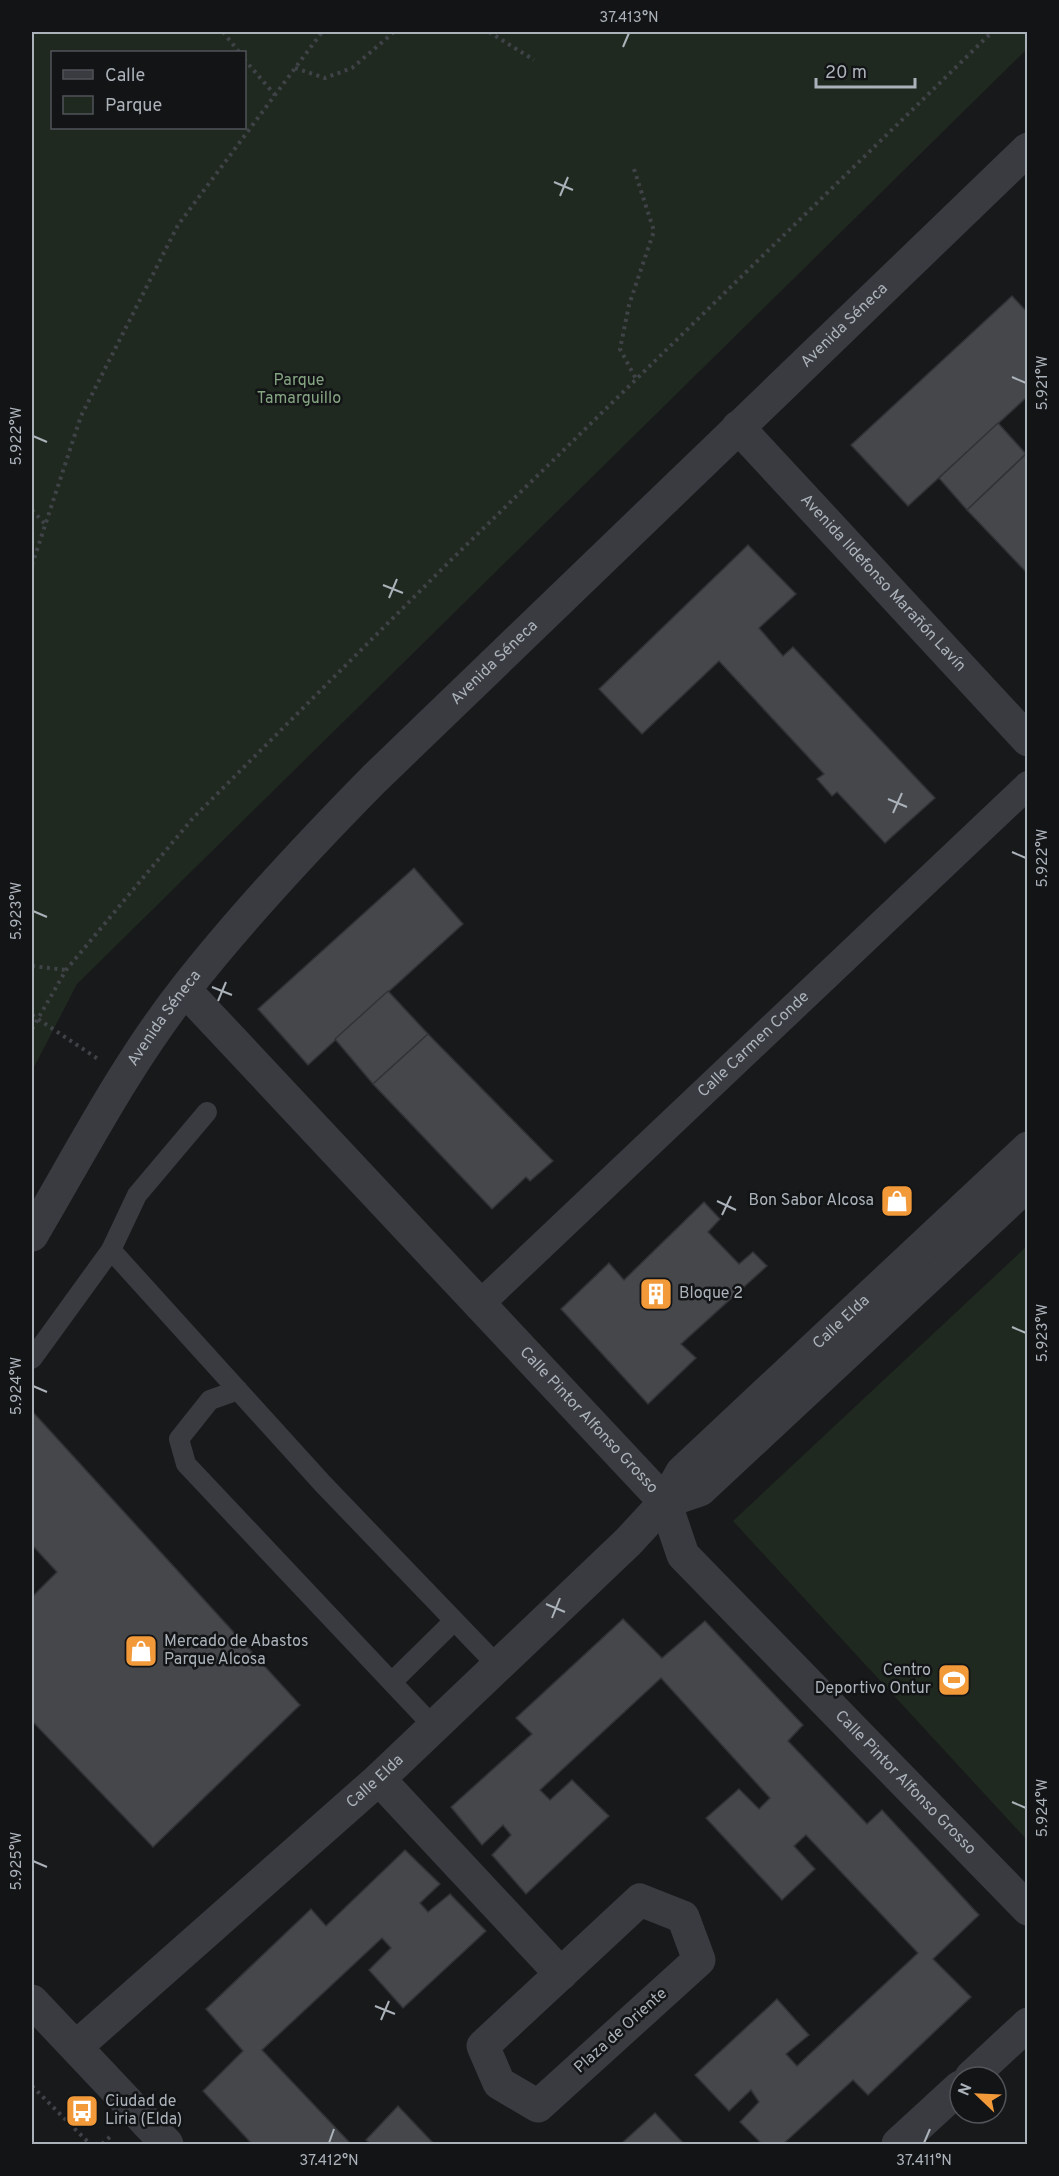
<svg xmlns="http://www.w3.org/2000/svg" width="1059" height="2176" viewBox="0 0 1059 2176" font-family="Overpass,sans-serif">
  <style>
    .green { fill: #202920; fill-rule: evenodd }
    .building { fill: #45474b; stroke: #323337; stroke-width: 1.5 }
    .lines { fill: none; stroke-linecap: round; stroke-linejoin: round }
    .path { stroke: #3f4347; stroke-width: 4; stroke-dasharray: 3 4.5; stroke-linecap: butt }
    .service { stroke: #393b40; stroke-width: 20 }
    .pedestrian { stroke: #393b40; stroke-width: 28 }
    .minor { stroke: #393b40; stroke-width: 33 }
    .tertiary { stroke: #393b40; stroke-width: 33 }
    .ticks { fill: none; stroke: #abb2ba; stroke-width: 2 }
    .labels { text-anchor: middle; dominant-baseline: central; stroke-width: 5; stroke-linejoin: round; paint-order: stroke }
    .street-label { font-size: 16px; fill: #abb2ba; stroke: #131416 }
    .park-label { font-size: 16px; fill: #85a582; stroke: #131416 }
    .poi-label { font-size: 16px; fill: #abb2ba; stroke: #131416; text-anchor: start }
    .neatline { fill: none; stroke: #abb2ba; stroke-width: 2 }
    .ticks-label { font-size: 15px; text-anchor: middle; fill: #abb2ba }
  </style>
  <rect width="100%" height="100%" fill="#18191b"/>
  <g class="green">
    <path d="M32 32H1027L1028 48 77 984 32 1071ZM52 52H244V128H52Z"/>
    <path d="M1027 1246V1840L733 1521Z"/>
  </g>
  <g class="building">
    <path d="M1012 296 1028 313V396L908 506 851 445Z"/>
    <path d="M998 423 1026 454 967 510 939 478Z"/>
    <path d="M1026 454 1028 456V574L967 510Z"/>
    <path d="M748 545 796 594 759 628 783 656 793 647 935 798 885 843 837 792 832 796 817 779 824 774 719 661 642 734 599 689Z"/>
    <path d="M414 868 463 924 308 1065 258 1009Z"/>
    <path d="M388 991 428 1034 373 1084 335 1039Z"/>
    <path d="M428 1034 553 1161 530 1181 526 1177 492 1209 373 1084Z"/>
    <path d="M704 1202 720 1219 708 1232 739 1264 753 1252 767 1266 681 1344 696 1358 648 1404 561 1309 609 1263 624 1280Z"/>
    <path d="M32 1411 300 1705 153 1847 32 1721V1597L57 1572 32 1545Z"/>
    <path d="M623 1619 662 1658 705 1621 803 1725 788 1741 867 1824 882 1810 979 1915 933 1959 971 1997 868 2095 853 2080 783 2144H762L740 2122 759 2102 751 2090 729 2111 695 2075 777 1999 809 2035 786 2054 797 2066 918 1953 806 1835 794 1846 815 1869 782 1900 706 1818 739 1789 759 1809 770 1798 661 1678 540 1790 550 1800 572 1780 609 1816 526 1894 492 1855 511 1835 503 1825 482 1845 451 1807 532 1734 516 1718Z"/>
    <path d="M405 1850 440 1884 420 1903 428 1912 450 1894 486 1931 403 2008 369 1970 391 1948 382 1938 262 2050 351 2144H252L203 2091 243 2051 206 2009 311 1909 326 1926Z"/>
    <path d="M398 2106 434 2144H371L366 2140Z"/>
    <path d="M655 2113 684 2144H621Z"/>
  </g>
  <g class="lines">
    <g class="path">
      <path d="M223 32 239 52"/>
      <path d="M489 32 534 60"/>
      <path d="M244 59 275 95"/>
      <path d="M295 68 325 78 352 68 394 32"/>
      <path d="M634 169 654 231 629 305 620 349 636 379"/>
      <path d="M32 510 45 524"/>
      <path d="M32 565 81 416 178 225 322 32"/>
      <path d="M32 966 66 970"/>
      <path d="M32 1015 98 1059"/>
      <path d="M32 1029 66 970 193 818 452 559 992 32"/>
      <path d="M32 2086 90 2144"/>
      <path d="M102 2144 112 2135"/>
    </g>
    <g class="service">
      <path d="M207 1112 137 1195 111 1250 323 1484 498 1666"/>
      <path d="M32 1359 111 1250"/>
      <path d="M238 1390 210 1400 179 1439 186 1464 434 1727"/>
      <path d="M392 1682 454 1621"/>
    </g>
    <path class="pedestrian" id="s1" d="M478 1306 1028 785"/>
    <g class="minor">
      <path id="s2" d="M738 427 1028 740"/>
      <path id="s3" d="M185 990 665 1502 683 1555 1028 1909"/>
      <path d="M665 1502 700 1490 1028 1184"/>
      <path d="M379 1779 561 1974"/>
      <path d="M640 1900 683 1917 699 1960 538 2106 499 2083 483 2046Z"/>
      <path d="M32 2001 167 2144"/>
      <path id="s4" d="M76 2047 379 1779 628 1542 665 1502 682 1472 1028 1148"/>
      <path d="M971 2077 1028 2024"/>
      <path d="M898 2144 960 2087"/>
    </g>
    <path class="tertiary" id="s5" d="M32 1235C81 1152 126 1064 186 988 244 914 308 846 374 779L1028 149"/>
  </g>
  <path class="ticks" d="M623 47 629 33M554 182 573 190M560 196 568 177M1012 377 1026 383M33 436 47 442M383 585 403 593M389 598 397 579M888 799 907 807M893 813 902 793M1012 852 1026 858M33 911 47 917M212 987 232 995M218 1001 226 982M717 1201 736 1210M722 1215 731 1196M1012 1327 1026 1333M33 1386 47 1392M546 1604 565 1612M552 1618 560 1598M1012 1802 1026 1808M33 1861 47 1867M375 2006 395 2014M381 2020 389 2001M329 2143 334 2129M924 2143 930 2129"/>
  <defs>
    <g id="shop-square" transform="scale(1.725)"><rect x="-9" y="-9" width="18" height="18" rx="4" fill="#f29939" stroke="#131416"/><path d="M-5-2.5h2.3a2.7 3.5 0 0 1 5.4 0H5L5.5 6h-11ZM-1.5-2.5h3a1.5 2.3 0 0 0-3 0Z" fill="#fff"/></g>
    <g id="building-square" transform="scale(1.725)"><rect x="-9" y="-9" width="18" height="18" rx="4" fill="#f29939" stroke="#131416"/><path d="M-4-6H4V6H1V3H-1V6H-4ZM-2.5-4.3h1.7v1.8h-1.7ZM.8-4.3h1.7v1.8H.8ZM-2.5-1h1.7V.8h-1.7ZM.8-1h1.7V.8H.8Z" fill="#fff"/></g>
    <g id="stadium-square" transform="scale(1.725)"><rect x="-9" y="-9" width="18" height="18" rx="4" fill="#f29939" stroke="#131416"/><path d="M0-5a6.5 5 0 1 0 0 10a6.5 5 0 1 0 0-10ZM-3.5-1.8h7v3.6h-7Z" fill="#fff"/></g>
    <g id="bus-square" transform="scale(1.725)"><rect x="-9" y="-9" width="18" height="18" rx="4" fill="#f29939" stroke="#131416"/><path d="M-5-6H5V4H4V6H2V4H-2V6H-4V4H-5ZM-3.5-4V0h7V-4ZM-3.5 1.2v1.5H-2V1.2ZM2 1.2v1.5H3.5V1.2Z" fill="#fff"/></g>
  </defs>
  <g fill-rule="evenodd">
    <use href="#shop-square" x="897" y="1201"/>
    <use href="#building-square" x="656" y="1294"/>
    <use href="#shop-square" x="141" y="1651"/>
    <use href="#stadium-square" x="954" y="1680"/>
    <use href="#bus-square" x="82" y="2111"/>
  </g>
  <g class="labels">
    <g class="street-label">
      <text stroke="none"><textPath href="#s5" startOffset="1226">Avenida Séneca</textPath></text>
      <text stroke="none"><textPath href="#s2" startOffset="213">Avenida Ildefonso Marañón Lavín</textPath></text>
      <text stroke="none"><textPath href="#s5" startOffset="740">Avenida Séneca</textPath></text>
      <text stroke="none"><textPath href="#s5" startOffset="254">Avenida Séneca</textPath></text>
      <text stroke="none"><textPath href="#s1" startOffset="380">Calle Carmen Conde</textPath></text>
      <text stroke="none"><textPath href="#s4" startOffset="1056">Calle Elda</textPath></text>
      <text stroke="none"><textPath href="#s3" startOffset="590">Calle Pintor Alfonso Grosso</textPath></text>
      <text stroke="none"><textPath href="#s4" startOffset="400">Calle Elda</textPath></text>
      <text stroke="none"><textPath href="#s3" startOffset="1076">Calle Pintor Alfonso Grosso</textPath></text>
      <text transform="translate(621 2031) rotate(-42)">Plaza de Oriente</text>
    </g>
    <g class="park-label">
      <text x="299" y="381">Parque<tspan x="299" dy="18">Tamarguillo</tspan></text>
    </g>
    <g class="poi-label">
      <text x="874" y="1201" text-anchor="end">Bon Sabor Alcosa</text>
      <text x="679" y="1294">Bloque 2</text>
      <text x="164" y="1642">Mercado de Abastos<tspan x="164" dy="18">Parque Alcosa</tspan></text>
      <text x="931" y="1671" text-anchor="end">Centro<tspan x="931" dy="18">Deportivo Ontur</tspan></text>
      <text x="105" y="2102">Ciudad de<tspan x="105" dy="18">Liria (Elda)</tspan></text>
    </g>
  </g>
  <rect width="1059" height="2176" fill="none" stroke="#131416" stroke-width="66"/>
  <rect x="51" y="51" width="195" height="78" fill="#131416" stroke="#505358" stroke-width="1.5"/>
  <rect x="63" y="70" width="30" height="9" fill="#393b40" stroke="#505358" stroke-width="1.5"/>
  <text x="105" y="81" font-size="18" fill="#abb2ba">Calle</text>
  <rect x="63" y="96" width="30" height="18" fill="#202920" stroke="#505358" stroke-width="1.5"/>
  <text x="105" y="111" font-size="18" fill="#abb2ba">Parque</text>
  <g transform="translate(978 2095) rotate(293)"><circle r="28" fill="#131416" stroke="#505358" stroke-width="1.5"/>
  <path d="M0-4.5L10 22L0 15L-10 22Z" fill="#f29939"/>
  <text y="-9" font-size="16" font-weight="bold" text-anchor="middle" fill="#abb2ba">N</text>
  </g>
  <path d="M816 78v9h99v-9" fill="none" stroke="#abb2ba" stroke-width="3"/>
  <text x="825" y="78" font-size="18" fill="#abb2ba" stroke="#131416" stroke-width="4.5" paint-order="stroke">20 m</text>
  <rect x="33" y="33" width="993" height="2110" class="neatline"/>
  <g class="ticks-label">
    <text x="629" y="22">37.413°N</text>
    <text transform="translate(1042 383) rotate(-90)" y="5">5.921°W</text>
    <text transform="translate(16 436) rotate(-90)" y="5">5.922°W</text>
    <text transform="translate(1042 858) rotate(-90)" y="5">5.922°W</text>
    <text transform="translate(16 911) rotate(-90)" y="5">5.923°W</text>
    <text transform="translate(1042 1333) rotate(-90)" y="5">5.923°W</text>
    <text transform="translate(16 1386) rotate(-90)" y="5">5.924°W</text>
    <text transform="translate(1042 1808) rotate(-90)" y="5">5.924°W</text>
    <text transform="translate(16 1861) rotate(-90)" y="5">5.925°W</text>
    <text x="329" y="2165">37.412°N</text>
    <text x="924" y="2165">37.411°N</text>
  </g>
</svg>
